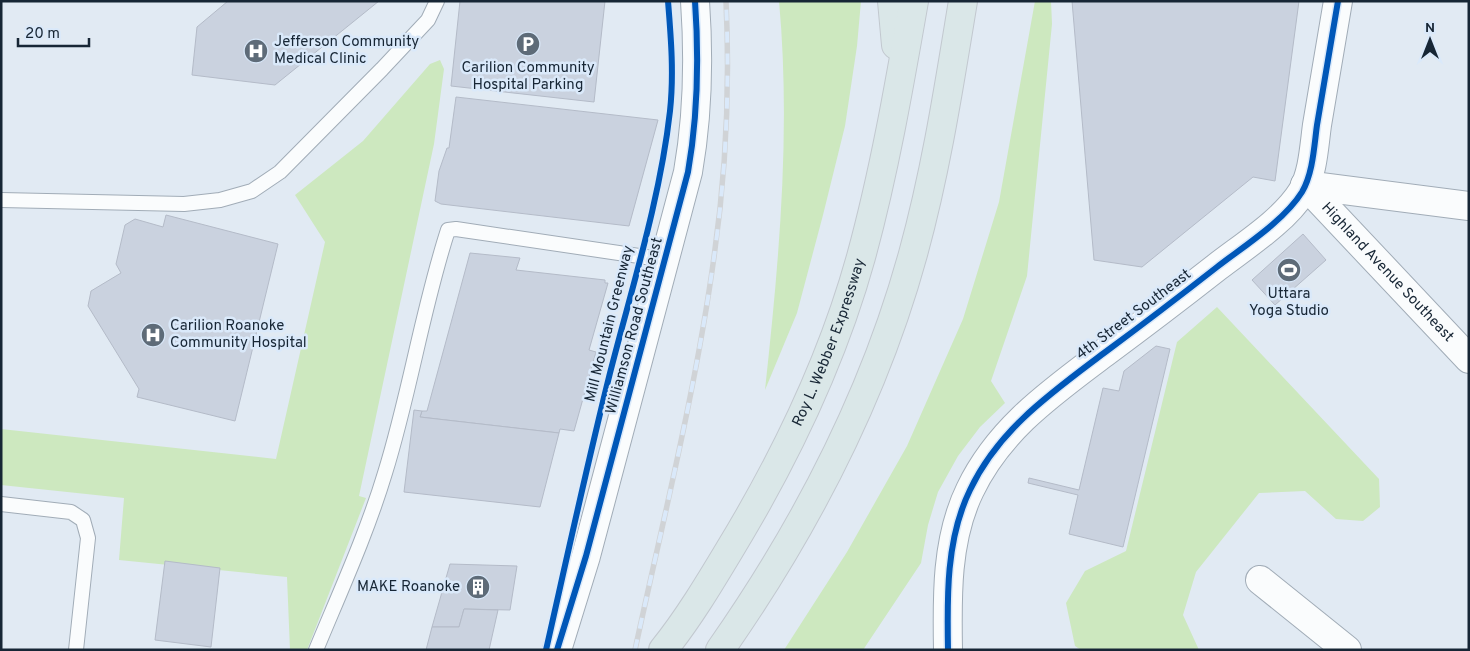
<svg xmlns="http://www.w3.org/2000/svg" width="1470" height="651" viewBox="0 0 1470 651" font-family="Overpass,sans-serif">
  <style>
    .green { fill: #cde8bf }
    .building { fill: #cad2df; stroke: #b4bbc8 }
    .lines { fill: none; stroke-linecap: round; stroke-linejoin: round }
    .service-casing { stroke: #a1acb7; stroke-width: 16 }
    .minor-casing { stroke: #a1acb7; stroke-width: 30 }
    .tertiary-casing { stroke: #a1acb7; stroke-width: 30 }
    .motorway-casing { stroke: #c2c8cf; stroke-width: 30 }
    .service { stroke: #fafcfd; stroke-width: 14 }
    .minor { stroke: #fafcfd; stroke-width: 28 }
    .tertiary { stroke: #fafcfd; stroke-width: 28 }
    .motorway { stroke: #dae7e8; stroke-width: 28 }
    .rail-casing { stroke: #d0d3d6; stroke-width: 5.5 }
    .rail { stroke: #dae9fa; stroke-width: 4; stroke-dasharray: 11; stroke-linecap: butt }
    .cycleway-casing { stroke: #dae9fa; stroke-width: 9 }
    .cycleway { stroke: #0057b8; stroke-width: 6 }
    .labels { text-anchor: middle; dominant-baseline: central; stroke-width: 5; stroke-linejoin: round; paint-order: stroke }
    .poi-label { font-size: 15px; fill: #172635; stroke: #dae9fa; text-anchor: start }
    .street-label { font-size: 15px; fill: #172635; stroke: #dae9fa }
  </style>
  <rect width="100%" height="100%" fill="#e1eaf3"/>
  <g class="green">
    <path d="M779 1H861L857 46 845 126 823 215 797 313 765 390C779 261 791 131 779 1Z"/>
    <path d="M1035 1H1051L1052 24 1027 276 991 381 1005 403 980 427 958 456 938 492 928 525 921 563 863 650H784L847 552 907 446 963 319 999 202Z"/>
    <path d="M440 60 444 69 434 144 359 496 366 498 307 650H290L287 577 119 560 124 498 1 485V429L276 459 325 242 295 195 363 141 430 64Z"/>
    <path d="M1217 307 1379 479 1380 507 1363 521 1336 519 1305 491 1259 493 1196 572 1183 615 1199 650H1081L1075 646 1066 603 1085 571 1126 551 1177 342Z"/>
  </g>
  <g class="building">
    <path d="M228 1H379L275 85 192 75 197 27Z"/>
    <path d="M460 1H605L594 102 451 86Z"/>
    <path d="M1072 1H1299L1275 181 1253 177 1142 267 1094 260Z"/>
    <path d="M456 97 658 120 629 226 441 204 435 201 439 171 447 148H449Z"/>
    <path d="M166 215 278 244 235 421 137 397 139 389 88 306 91 291 121 273 116 264 125 225 135 219 163 227Z"/>
    <path d="M1303 234 1326 260 1275 305 1252 280Z"/>
    <path d="M470 253 520 258 516 270 605 280V283H608L589 350 596 352 574 431 560 429 559 433 420 417 422 411H427Z"/>
    <path d="M1156 346 1170 349 1123 547 1069 534 1078 495 1028 483 1029 478 1079 490 1103 388 1119 391 1124 371Z"/>
    <path d="M414 410 422 411 420 417 559 433 540 507 404 492Z"/>
    <path d="M165 561 220 568 211 647 155 640Z"/>
    <path d="M450 564 517 566 510 610 464 609 459 627H432Z"/>
    <path d="M464 609 498 610 489 650H426L432 627H459Z"/>
  </g>
  <g class="lines">
    <g class="service-casing">
      <g id="service">
        <path d="M1 200 184 204 220 200 252 191 280 172 382 69 428 20 437 1"/>
        <path d="M1 504 71 512 83 520 88 538 76 650"/>
        <path d="M316 650C340 592 367 533 385 473 410 393 422 310 448 230L456 229 666 260"/>
      </g>
    </g>
    <g class="minor-casing">
      <g id="minor">
        <path id="s1" d="M1305 185 1469 359"/>
        <path d="M1305 185 1469 206"/>
        <path d="M1260 580 1347 650"/>
        <path d="M948 650C947 597 946 539 970 490 999 429 1051 393 1104 353 1142 325 1180 296 1217 267 1244 246 1284 221 1302 192 1313 173 1314 147 1317 125 1324 84 1331 43 1338 1"/>
      </g>
    </g>
    <g class="tertiary-casing">
      <path id="tertiary" d="M557 650 586 556 688 172C698 115 699 58 695 1"/>
    </g>
    <g class="motorway-casing">
      <g id="motorway">
        <path d="M892 1 896 45"/>
        <path id="s2" d="M663 650C688 619 709 584 730 549 784 460 833 358 861 257 884 173 899 87 914 1"/>
        <path d="M720 650C804 530 874 396 913 254 936 171 949 86 963 1"/>
      </g>
    </g>
    <use href="#service" class="service"/>
    <use href="#minor" class="minor"/>
    <use href="#tertiary" class="tertiary"/>
    <use href="#motorway" class="motorway"/>
    <g class="rail-casing">
      <path id="rail" d="M635 650C663 520 696 389 714 257 726 173 730 87 726 1"/>
    </g>
    <use href="#rail" class="rail"/>
    <g class="cycleway-casing">
      <g id="cycleway">
        <path d="M546 650C567 557 587 465 610 373 632 287 660 200 670 111 674 74 671 38 668 1"/>
        <path d="M557 650 586 556 688 172C698 115 699 58 695 1"/>
        <path d="M948 650C947 597 946 539 970 490 999 429 1051 393 1104 353 1142 325 1180 296 1217 267 1244 246 1284 221 1302 192 1313 173 1314 147 1317 125 1324 84 1331 43 1338 1"/>
      </g>
    </g>
    <use href="#cycleway" class="cycleway"/>
  </g>
  <defs>
    <g id="parking-disc" transform="scale(1.25)"><circle r="9.5" fill="#5e6b78" stroke="#dae9fa"/><path d="M-3.5-5.5H1a3.5 3.5 0 0 1 0 7H-1V5.5H-3.5ZM-1-3.4V-.6H.8a1.4 1.4 0 0 0 0-2.8Z" fill="#fff"/></g>
    <g id="hospital-disc" transform="scale(1.25)"><circle r="9.5" fill="#5e6b78" stroke="#dae9fa"/><path d="M-5-5h3v3.5h4V-5h3V5h-3V1.5h-4V5h-3Z" fill="#fff"/></g>
    <g id="stadium-disc" transform="scale(1.25)"><circle r="9.5" fill="#5e6b78" stroke="#dae9fa"/><path d="M0-5a6.5 5 0 1 0 0 10a6.5 5 0 1 0 0-10ZM-3.5-1.8h7v3.6h-7Z" fill="#fff"/></g>
    <g id="building-disc" transform="scale(1.25)"><circle r="9.5" fill="#5e6b78" stroke="#dae9fa"/><path d="M-4-6H4V6H1V3H-1V6H-4ZM-2.5-4.3h1.7v1.8h-1.7ZM.8-4.3h1.7v1.8H.8ZM-2.5-1h1.7V.8h-1.7ZM.8-1h1.7V.8H.8Z" fill="#fff"/></g>
  </defs>
  <g fill-rule="evenodd">
    <use href="#parking-disc" x="528" y="44"/>
    <use href="#hospital-disc" x="256" y="51"/>
    <use href="#stadium-disc" x="1289" y="270"/>
    <use href="#hospital-disc" x="153" y="335"/>
    <use href="#building-disc" x="478" y="587"/>
  </g>
  <g class="labels">
    <g class="poi-label">
      <text x="274" y="42">Jefferson Community<tspan x="274" dy="17">Medical Clinic</tspan></text>
      <text x="528" y="68" text-anchor="middle">Carilion Community<tspan x="528" dy="17">Hospital Parking</tspan></text>
      <text x="1289" y="294" text-anchor="middle">Uttara<tspan x="1289" dy="17">Yoga Studio</tspan></text>
      <text x="170" y="326">Carilion Roanoke<tspan x="170" dy="17">Community Hospital</tspan></text>
      <text x="460" y="587" text-anchor="end">MAKE Roanoke</text>
    </g>
    <g class="street-label">
      <text stroke="none"><textPath href="#s1" startOffset="120">Highland Avenue Southeast</textPath></text>
      <text transform="translate(1134 315) rotate(-37)">4th Street Southeast</text>
      <text transform="translate(610 324) rotate(-76)">Mill Mountain Greenway</text>
      <text transform="translate(635 326) rotate(-75)">Williamson Road Southeast</text>
      <text stroke="none"><textPath href="#s2" startOffset="351">Roy L. Webber Expressway</textPath></text>
    </g>
  </g>
  <rect width="1470" height="651" fill="none" stroke="#172635" stroke-width="5"/>
  <g transform="translate(1430 40)" stroke="#dae9fa" stroke-width="4" paint-order="stroke">
  <path d="M0-4L9 19L0 12L-9 19Z" fill="#172635"/>
  <text y="-8" font-size="14" font-weight="bold" text-anchor="middle" fill="#172635">N</text>
  </g>
  <path d="M18 38v8h71v-8" fill="none" stroke="#172635" stroke-width="2.5"/>
  <text x="25" y="38" font-size="15" fill="#172635" stroke="#dae9fa" stroke-width="4" paint-order="stroke">20 m</text>
</svg>
